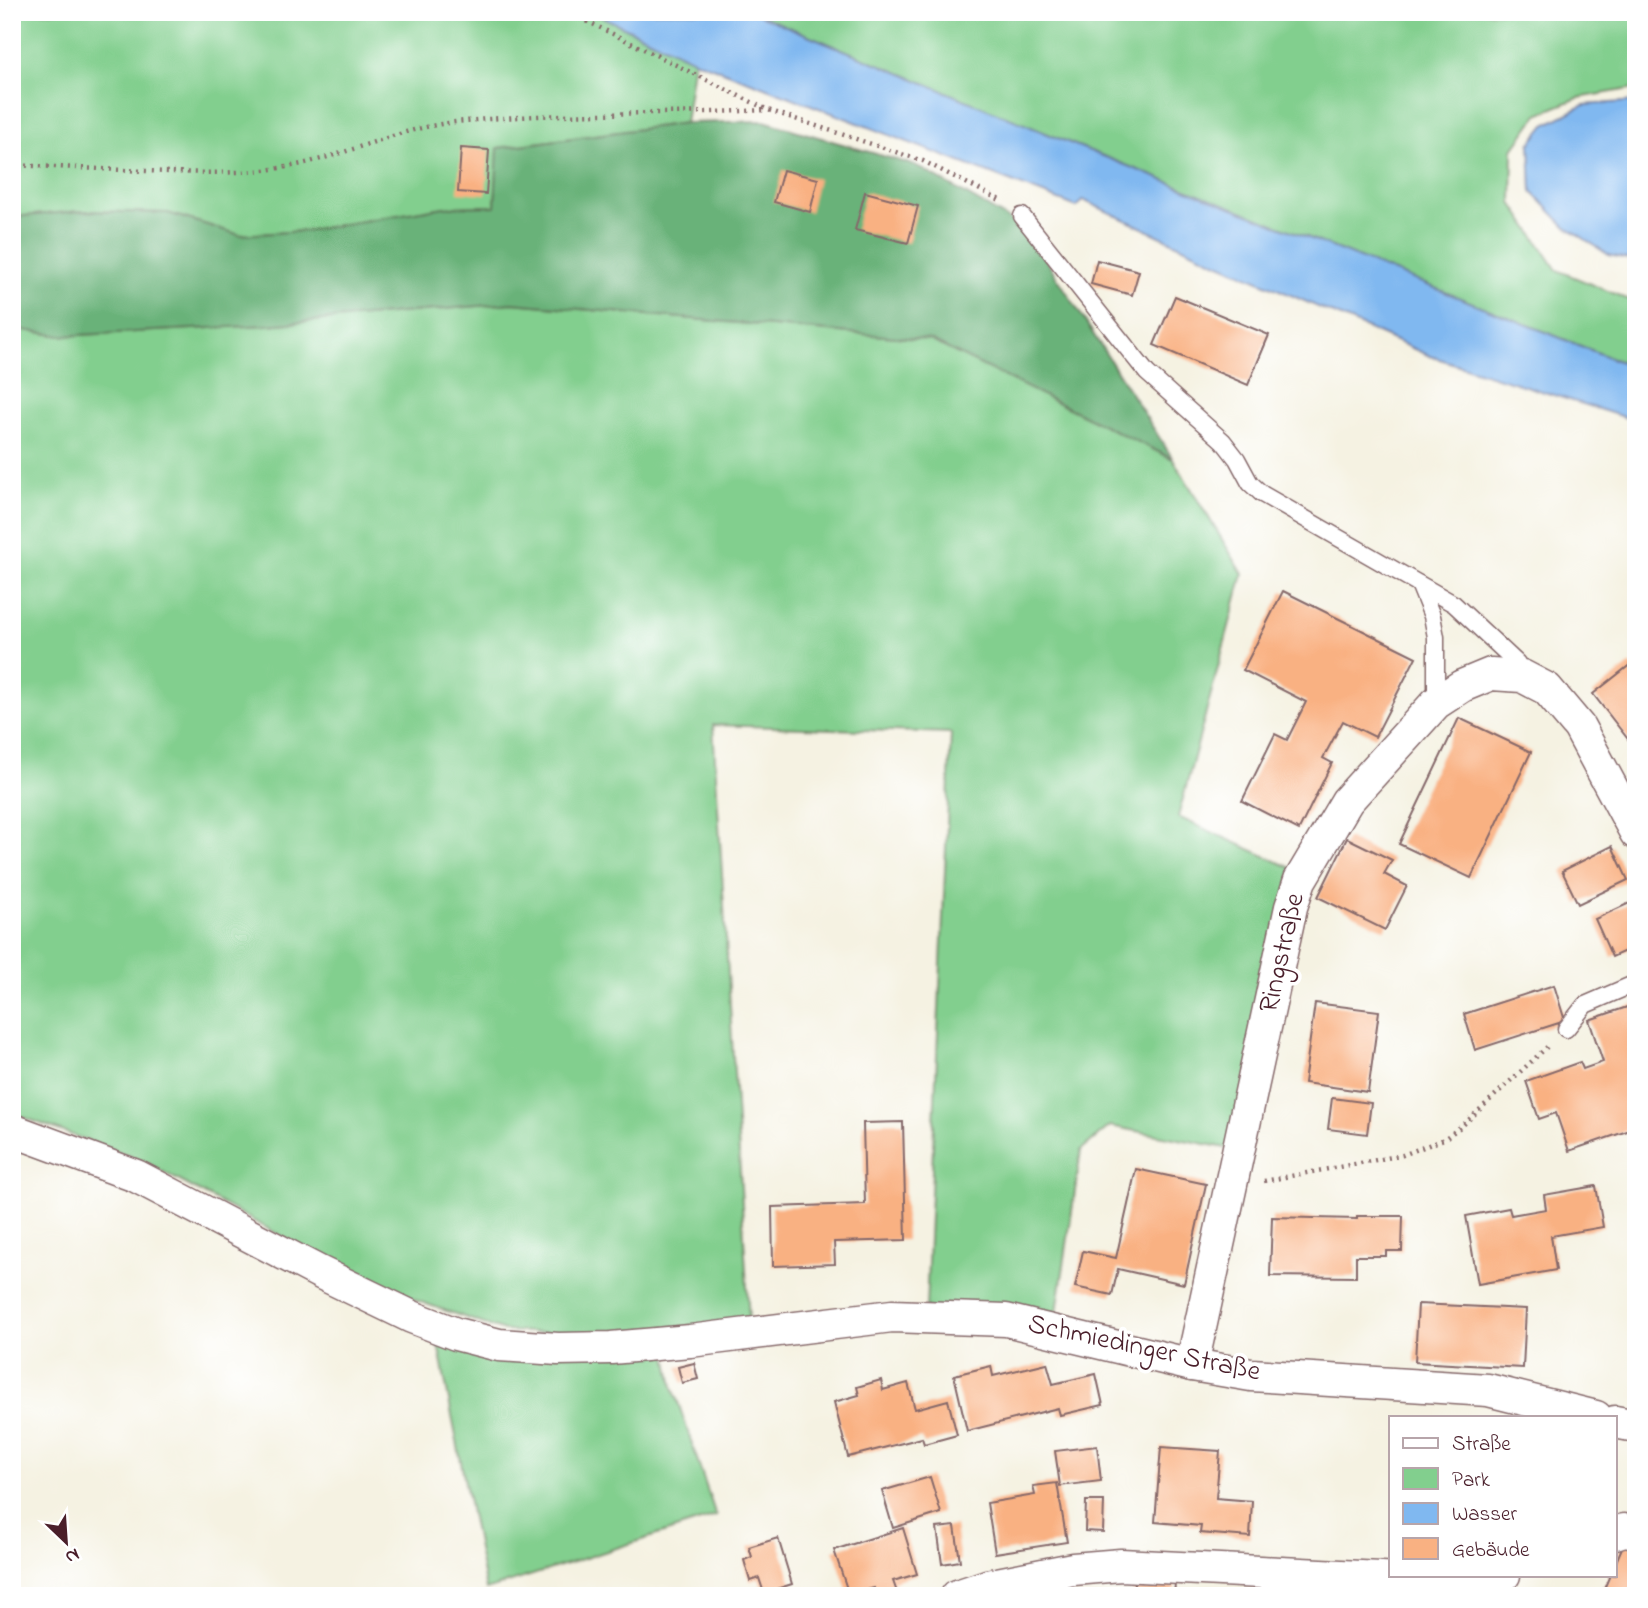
<svg xmlns="http://www.w3.org/2000/svg" width="1648" height="1608" viewBox="0 0 1648 1608" font-family="'Indie Flower',sans-serif">
  <style>
    .green { fill: #82cf8e; stroke: #66775c; stroke-width: 2 }
    .forest { fill: #69b279; stroke: #5a6852; stroke-width: 2 }
    .water { fill: #80b8f0; stroke: #656c8e; stroke-width: 2 }
    .building { fill: #f9b182 }
    .lines { fill: none; stroke-linecap: round; stroke-linejoin: round }
    .lane-casing { stroke: #86696b; stroke-width: 19 }
    .street-casing { stroke: #86696b; stroke-width: 35 }
    .path { stroke: #86696b; stroke-width: 4.5; stroke-dasharray: 2 5; stroke-linecap: butt }
    .lane { stroke: #fff; stroke-width: 16 }
    .street { stroke: #fff; stroke-width: 32 }
    .labels { text-anchor: middle; dominant-baseline: central; stroke-width: 7; stroke-linejoin: round; paint-order: stroke }
    .street-label { font-size: 28px; fill: #4a1f2b; stroke: #fff }
  </style>
  <rect width="100%" height="100%" fill="#fff"/>
  <filter id="ink" filterUnits="userSpaceOnUse"><feTurbulence type="fractalNoise" baseFrequency=".0143" numOctaves="2"/><feDisplacementMap in="SourceGraphic" scale="14" xChannelSelector="R" yChannelSelector="G"/><feConvolveMatrix kernelMatrix="1 2 1 2 8 2 1 2 1" color-interpolation-filters="sRGB"/></filter>
  <filter id="wash" filterUnits="userSpaceOnUse"><feTurbulence type="fractalNoise" baseFrequency=".00686" numOctaves="4" result="noise"/><feDisplacementMap in="SourceGraphic" scale="28" xChannelSelector="R" yChannelSelector="G"/><feGaussianBlur stdDeviation="1.57" result="paint"/><feColorMatrix in="noise" values="0 0 0 0 0 0 0 0 0 0 0 0 0 0 0 0 0 1.4 0 .05"/><feComposite in="paint" operator="in"/></filter>
  <g filter="url(#wash)">
    <rect width="100%" height="100%" fill="#f5f2e2"/>
    <g class="green">
      <path d="M12 12H592L694 60 685 123 499 148 495 206 444 207 305 231 240 235 168 213 81 211 12 217Z"/>
      <path d="M752 12H1636V88L1578 98 1538 114 1513 149 1512 203 1557 270 1627 299 1636 300V368L1065 141Z"/>
      <path d="M512 303 930 340 1173 459 1243 574 1178 817 1292 868 1232 1149 1110 1126 1081 1150 1056 1319 926 1308 951 733 713 725 749 1320 610 1335 504 1331 372 1285 143 1161 12 1113V328L61 336 267 325Z"/>
      <path d="M437 1339 667 1355 673 1387 716 1516 486 1590Z"/>
    </g>
    <path class="forest" d="M764 121 917 166 1027 230 1173 459 930 340 512 303 267 325 61 336 12 328V217L81 211 168 213 240 235 305 231 444 207 495 206 498 148 685 123Z"/>
    <g class="water">
      <path d="M592 12H752L1065 141 1636 368V421L1430 356 1211 260 1083 200 1077 207 694 60Z"/>
      <path d="M1636 101V261L1609 255 1565 226 1532 192 1530 144 1545 125 1584 105Z"/>
    </g>
    <g id="blocks">
      <g class="building">
        <path d="M461 148 489 150 486 194 458 192Z"/>
        <path d="M783 170 818 179 810 212 774 202Z"/>
        <path d="M865 192 918 206 908 243 855 230Z"/>
        <path d="M1097 260 1139 271 1132 295 1091 284Z"/>
        <path d="M1175 296 1269 335 1248 385 1154 345Z"/>
        <path d="M1283 591 1416 657 1375 737 1343 721 1323 758 1332 763 1299 830 1242 801 1275 734 1287 740 1306 702 1243 670Z"/>
        <path d="M1631 664 1636 670 1634 747 1593 694Z"/>
        <path d="M1459 718 1531 752 1471 878 1399 844Z"/>
        <path d="M1347 838 1392 860 1384 874 1407 886 1385 930 1318 897Z"/>
        <path d="M1612 846 1628 880 1578 904 1562 871Z"/>
        <path d="M1636 900V946L1612 957 1595 919Z"/>
        <path d="M1554 985 1565 1021 1475 1050 1464 1014Z"/>
        <path d="M1315 1003 1379 1011 1368 1092 1304 1083Z"/>
        <path d="M1636 1004V1128L1569 1151 1556 1113 1539 1119 1526 1081 1580 1062 1583 1069 1603 1062 1589 1020Z"/>
        <path d="M1332 1098 1371 1103 1367 1134 1328 1129Z"/>
        <path d="M903 1122 906 1240 834 1242 835 1264 773 1266 772 1207 865 1204 863 1123Z"/>
        <path d="M1136 1169 1206 1184 1184 1284 1118 1269 1112 1295 1075 1287 1083 1251 1116 1258Z"/>
        <path d="M1596 1186 1603 1227 1551 1236 1556 1270 1478 1284 1466 1216 1509 1208 1511 1215 1546 1209 1544 1195Z"/>
        <path d="M1357 1216H1403L1402 1251H1386V1256H1356V1277L1270 1276 1272 1217 1357 1219Z"/>
        <path d="M1418 1304 1526 1309 1523 1368 1415 1362Z"/>
        <path d="M694 1363 698 1379 682 1383 678 1367Z"/>
        <path d="M1047 1363 1053 1384 1096 1374 1103 1405 1060 1415 1058 1408 967 1431 954 1375 991 1366 993 1376Z"/>
        <path d="M881 1380 883 1390 908 1383 915 1409 948 1400 957 1435 924 1444 922 1438 848 1457 834 1402 859 1395 857 1387Z"/>
        <path d="M1097 1446 1101 1481 1060 1486 1055 1451Z"/>
        <path d="M1161 1447 1220 1451 1216 1498 1252 1501 1250 1537 1200 1533 1201 1526 1155 1522Z"/>
        <path d="M930 1477 941 1513 893 1528 882 1491Z"/>
        <path d="M1057 1483 1067 1542 995 1553 987 1503 1035 1495 1033 1486Z"/>
        <path d="M1086 1501H1104L1103 1532 1085 1531Z"/>
        <path d="M955 1526 960 1561 942 1564 937 1528Z"/>
        <path d="M903 1528 917 1574 893 1581 898 1595 895 1596H876L874 1588 849 1595 834 1550Z"/>
        <path d="M778 1538 792 1584 764 1593 759 1578 750 1581 744 1560 752 1557 749 1547Z"/>
        <path d="M1624 1543 1636 1548V1596H1601L1610 1575H1615V1564Z"/>
        <path d="M1134 1582 1175 1583 1174 1596H1133Z"/>
      </g>
    </g>
  </g>
  <g filter="url(#ink)">
    <use href="#blocks" fill-opacity="0" stroke="#86696b" stroke-width="2"/>
    <g class="lines">
      <g class="lane-casing">
        <g id="lane">
          <path d="M1022 216 1147 373 1223 441 1237 459 1250 483 1262 494 1454 604 1517 663 1522 676"/>
          <path d="M1419 584 1432 616 1436 637V703"/>
          <path d="M1566 1029 1585 1005 1636 983"/>
        </g>
      </g>
      <g class="street-casing">
        <g id="street">
          <path d="M12 1130 136 1176 319 1272 412 1317 456 1334 499 1345 558 1349 611 1348 690 1341 892 1316 1006 1320 1192 1365 1251 1375 1488 1390 1596 1417"/>
          <path d="M1192 1365 1291 907 1300 880 1347 801 1436 703 1462 686 1491 674 1522 676 1547 689 1579 727 1636 833"/>
          <path d="M1615 1422 1636 1426"/>
          <path d="M1615 1533 1624 1530 1636 1532"/>
          <path d="M957 1596 987 1586 1073 1569 1121 1565 1401 1579 1504 1575"/>
        </g>
      </g>
      <g class="path">
        <path d="M568 12 768 110 923 161 1002 201"/>
        <path d="M12 165C56 167 101 169 145 171 194 173 243 175 292 166 348 155 399 128 456 122 560 111 664 115 768 110"/>
        <path d="M1264 1181 1403 1155 1444 1139 1463 1125 1547 1047"/>
      </g>
      <use href="#lane" class="lane"/>
      <use href="#street" class="street"/>
    </g>
  </g>
  <g class="labels">
    <g class="street-label">
      <text transform="translate(1283 953) rotate(-77)">Ringstraße</text>
      <text transform="translate(1144 1349) rotate(12)">Schmiedinger Straße</text>
    </g>
  </g>
  <rect width="1648" height="1608" fill="none" stroke="#fff" stroke-width="42"/>
  <rect x="1389" y="1416" width="228" height="161" fill="#ffffff" stroke="#b7a5aa" stroke-width="2"/>
  <rect x="1403" y="1438" width="35" height="10" fill="#ffffff" stroke="#b7a5aa" stroke-width="2"/>
  <text x="1452" y="1450" font-size="21" fill="#4a1f2b">Straße</text>
  <rect x="1403" y="1468" width="35" height="21" fill="#82cf8e" stroke="#b7a5aa" stroke-width="2"/>
  <text x="1452" y="1486" font-size="21" fill="#4a1f2b">Park</text>
  <rect x="1403" y="1503" width="35" height="21" fill="#80b8f0" stroke="#b7a5aa" stroke-width="2"/>
  <text x="1452" y="1520" font-size="21" fill="#4a1f2b">Wasser</text>
  <rect x="1403" y="1538" width="35" height="21" fill="#f9b182" stroke="#b7a5aa" stroke-width="2"/>
  <text x="1452" y="1556" font-size="21" fill="#4a1f2b">Gebäude</text>
  <g transform="translate(66 1542) rotate(155)" stroke="#ffffff" stroke-width="5" paint-order="stroke">
  <path d="M0-5L12 26L0 18L-12 26Z" fill="#4a1f2b"/>
  <text y="-10" font-size="19" font-weight="bold" text-anchor="middle" fill="#4a1f2b">N</text>
  </g>
</svg>
